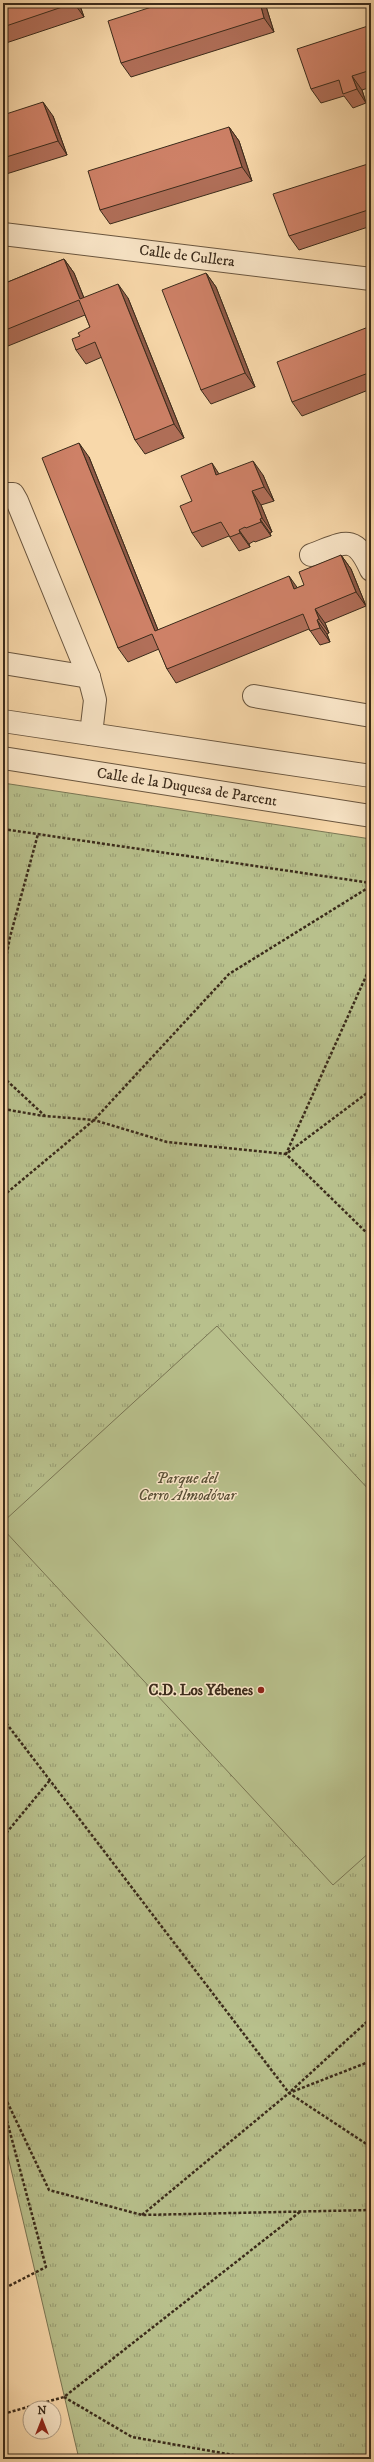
<svg xmlns="http://www.w3.org/2000/svg" width="374" height="2462" viewBox="0 0 374 2462" font-family="'IM FELL DW Pica',serif">
  <style>
    .park { fill: url(#park-tufts); stroke: #7a7654 }
    .garden { fill: #b8c08c; stroke: #7a7654 }
    .lines { fill: none; stroke-linecap: round; stroke-linejoin: round }
    .minor-casing { stroke: #6a563f; stroke-width: 24 }
    .path { stroke: #3b2b1b; stroke-width: 2.5; stroke-dasharray: 3 2; stroke-linecap: butt }
    .minor { stroke: #fae6c8; stroke-width: 22 }
    .wall { fill: #b16f59; stroke: #3b2b1b }
    .shaded-wall { fill: #905a48; stroke: #3b2b1b }
    .building { fill: #ce8167; stroke: #3b2b1b }
    .poi-dot { fill: #8f2418; stroke: #fae6c8; stroke-width: 1.5 }
    .labels { text-anchor: middle; dominant-baseline: central; stroke-width: 3; stroke-linejoin: round; paint-order: stroke }
    .street-label { font-size: 15px; fill: #3b2b1b; stroke: #fae6c8 }
    .park-label { font-size: 15px; font-style: italic; fill: #5a5037; stroke: #fae6c8 }
    .poi-label { font-size: 15px; font-weight: bold; fill: #3b2b1b; stroke: #fae6c8; text-anchor: end }
  </style>
  <defs>
    <pattern id="park-tufts" width="24" height="20" patternUnits="userSpaceOnUse"><rect width="24" height="20" fill="#b8c08c"/><path d="M3 7l-1-3M5 7V3M7 7l1-3M15 17l-1-3M17 17v-4M19 17l1-3" fill="none" stroke="#979c72"/></pattern>
  </defs>
  <rect width="100%" height="100%" fill="#f8d8aa"/>
  <filter id="stains"><feTurbulence type="fractalNoise" baseFrequency=".005" numOctaves="4"/><feColorMatrix values="0 0 0 0 .2 0 0 0 0 .09 0 0 0 0 .02 0 0 0 .5 -.17"/></filter>
  <radialGradient id="worn" r=".72"><stop offset=".6" stop-color="#630" stop-opacity="0"/><stop offset="1" stop-color="#630" stop-opacity=".3"/></radialGradient>
  <path class="park" d="M3 783 371 839V2459H79L3 2135Z"/>
  <path class="garden" d="M217 1326 371 1492V1851L333 1885 3 1529V1522Z"/>
  <g class="lines">
    <g class="minor-casing">
      <g id="minor">
        <path d="M3 234 371 279"/>
        <path d="M3 494H13L17 501 89 677 95 700 91 734"/>
        <path d="M311 555C344 543 354 532 371 570"/>
        <path d="M3 663 89 677"/>
        <path d="M254 696 371 716"/>
        <path d="M3 721 371 776"/>
        <path d="M3 758 371 816"/>
      </g>
    </g>
    <g class="path">
      <path d="M3 829 371 883"/>
      <path d="M371 965 286 1154 371 1237"/>
      <path d="M3 974 10 937 38 834"/>
      <path d="M3 1077 45 1116 94 1120 167 1142 286 1154 371 1090"/>
      <path d="M3 1109 44 1116"/>
      <path d="M3 1196 94 1120 229 974 371 886"/>
      <path d="M3 1719 289 2093 371 2147"/>
      <path d="M3 1837 50 1780"/>
      <path d="M291 2091 371 2018"/>
      <path d="M3 2093 49 2190 142 2215 371 2210"/>
      <path d="M3 2106 46 2267 3 2289"/>
      <path d="M142 2215 289 2093 371 2061"/>
      <path d="M64 2397 132 2437 256 2459"/>
      <path d="M3 2414 64 2397 301 2211"/>
    </g>
    <use href="#minor" class="minor"/>
  </g>
  <g class="wall">
    <path d="M3 3H79L84 17 3 44Z"/>
    <path d="M265 3 274 32 131 77 121 63Z"/>
    <path d="M371 25V87L362 90 366 103 353 108 344 96 321 103 311 89Z"/>
    <path d="M3 115 53 116 67 155 3 175Z"/>
    <path d="M229 127 239 141 252 181 110 224 100 210Z"/>
    <path d="M371 163V226L299 250 289 236Z"/>
    <path d="M64 259 74 273 84 298H128L184 438 145 454 135 440 102 357 86 364 76 350 80 336 90 327 85 315 3 348V284Z"/>
    <path d="M206 273 216 287 255 387 211 404 201 390Z"/>
    <path d="M371 326V389L302 416 292 402Z"/>
    <path d="M89 457 158 630 297 588 304 585 341 555 351 569 366 606 325 623 329 633 327 634 330 642 320 645 309 629 176 683 167 669 159 649 128 662 118 648Z"/>
    <path d="M219 474 263 475 274 501 261 505 272 532 270 533 271 536 255 542 254 541 249 544 250 547 239 551 229 536 202 547 192 533V501Z"/>
  </g>
  <g class="shaded-wall">
    <path d="M74 3H79L84 17Z"/>
    <path d="M260 3H265L274 32 264 18Z"/>
    <path d="M352 76 362 90 366 103 357 89Z"/>
    <path d="M43 102 53 116 67 155 58 141Z"/>
    <path d="M229 127 239 141 252 181 242 167Z"/>
    <path d="M64 259 74 273 90 313 80 299Z"/>
    <path d="M206 273 216 287 255 387 245 373Z"/>
    <path d="M118 284 128 298 184 438 174 424Z"/>
    <path d="M79 443 89 457 164 645 155 631Z"/>
    <path d="M253 461 263 475 274 501 264 487Z"/>
    <path d="M212 463 221 477 216 475Z"/>
    <path d="M252 491 261 505 272 532 262 518Z"/>
    <path d="M260 519 270 533 271 536 261 522Z"/>
    <path d="M239 530 249 544 250 547 240 533Z"/>
    <path d="M341 555 351 569 366 606 356 592Z"/>
    <path d="M289 576 299 590 294 589Z"/>
    <path d="M315 609 325 623 329 633 319 619Z"/>
    <path d="M317 620 327 634 330 642 320 628Z"/>
  </g>
  <g class="building">
    <path d="M3 3H74L3 27Z"/>
    <path d="M164 3H260L264 18 121 63 108 21Z"/>
    <path d="M371 25V70L352 76 357 89 343 94 339 80 311 89 297 49Z"/>
    <path d="M43 102 58 141 3 158V115Z"/>
    <path d="M229 127 242 167 100 210 88 171Z"/>
    <path d="M371 163V209L289 236 273 194Z"/>
    <path d="M64 259 80 299 118 284 174 424 135 440 95 342 76 350 72 339 80 336 78 333 90 327 79 300 3 331V284Z"/>
    <path d="M206 273 245 373 201 390 162 290Z"/>
    <path d="M371 326V372L292 402 277 362Z"/>
    <path d="M79 443 155 631 289 576 294 589 304 585 299 572 341 555 356 592 315 609 319 619 317 620 320 628 310 631 303 614 167 669 152 634 118 648 42 458Z"/>
    <path d="M253 461 264 487 252 491 262 518 260 519 261 522 246 528 245 527 239 530 240 533 230 537 221 522 192 533 180 506 192 501 181 476 212 463 216 475Z"/>
  </g>
  <circle class="poi-dot" cx="261" cy="1690" r="4"/>
  <g class="labels">
    <g class="street-label">
      <text transform="translate(187 256) rotate(7)">Calle de Cullera</text>
      <text transform="translate(187 787) rotate(9)">Calle de la Duquesa de Parcent</text>
    </g>
    <g class="park-label">
      <text x="187" y="1478">Parque del<tspan x="187" dy="17">Cerro Almodóvar</tspan></text>
    </g>
    <g class="poi-label">
      <text x="253" y="1690">C.D. Los Yébenes</text>
    </g>
  </g>
  <rect width="374" height="2462" fill="none" stroke="#f8d8aa" stroke-width="16"/>
  <rect x="4" y="4" width="366" height="2454" fill="none" stroke="#3b2b1b" stroke-width="2"/>
  <rect x="8" y="8" width="358" height="2446" fill="none" stroke="#3b2b1b"/>
  <g transform="translate(42 2420)"><circle r="19" fill="#fae6c8" stroke="#ae9b83"/>
  <path d="M0-3L7 15L0 10L-7 15Z" fill="#8f2418"/>
  <text y="-6" font-size="11" font-weight="bold" text-anchor="middle" fill="#3b2b1b">N</text>
  </g>
  <rect width="100%" height="100%" filter="url(#stains)"/>
  <rect width="100%" height="100%" fill="url(#worn)"/>
</svg>
